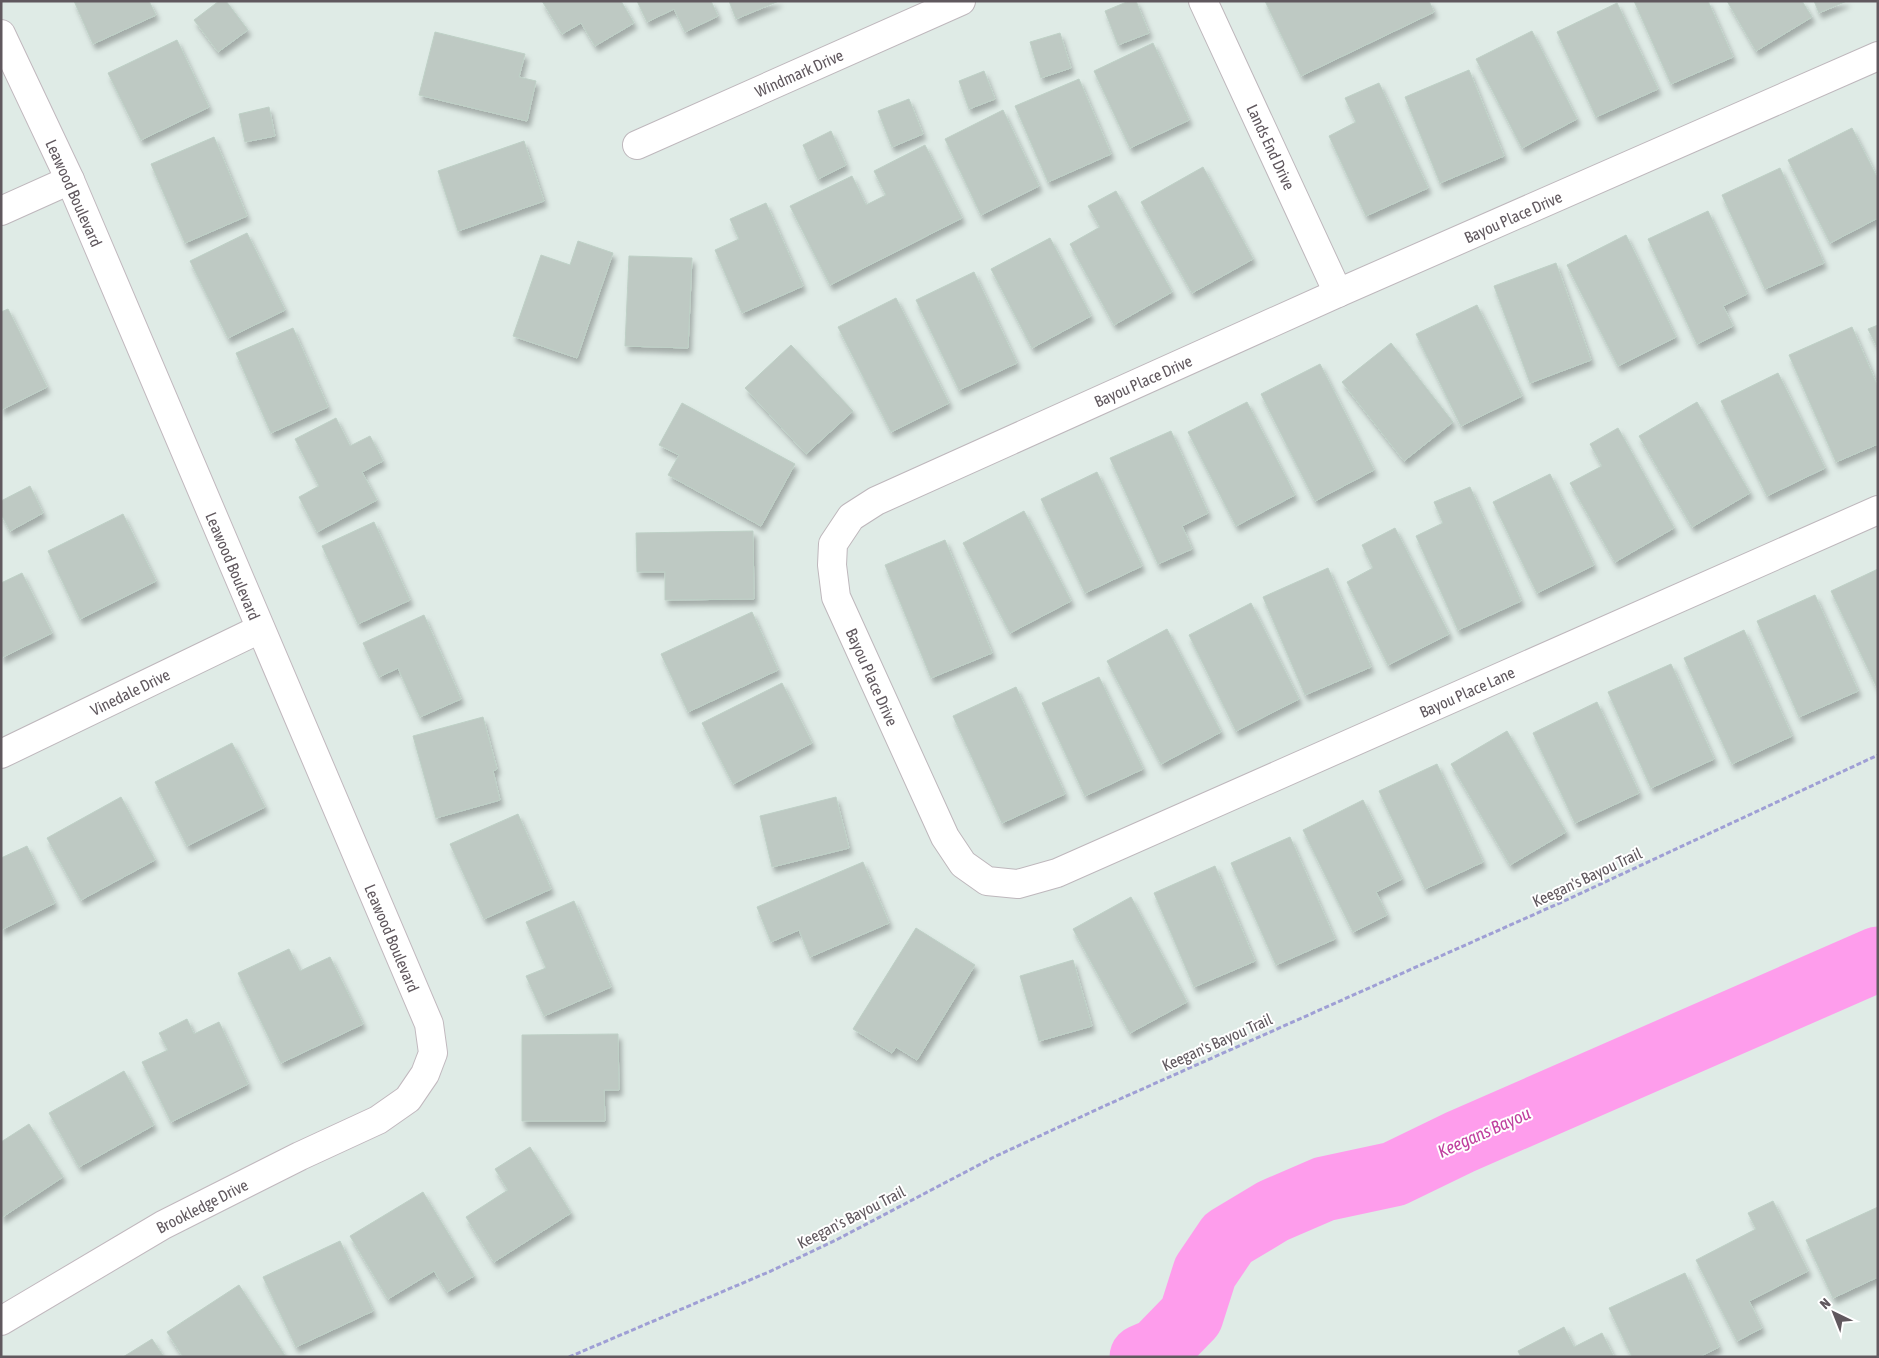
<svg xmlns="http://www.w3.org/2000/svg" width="1879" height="1358" viewBox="0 0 1879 1358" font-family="'Asap Condensed',sans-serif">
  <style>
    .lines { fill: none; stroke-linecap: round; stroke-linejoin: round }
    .river { stroke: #fe9dec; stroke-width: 65 }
    .building { fill: #bec9c3; stroke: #bed0c6; filter: url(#shadow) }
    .street-casing { stroke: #beb7bc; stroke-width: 30 }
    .secondary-casing { stroke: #c1b8be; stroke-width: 30 }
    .path { stroke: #9f9fd5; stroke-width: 3; stroke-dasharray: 5 2.5; stroke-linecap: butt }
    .street { stroke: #fff; stroke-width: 28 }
    .secondary { stroke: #fff; stroke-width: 28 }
    .labels { text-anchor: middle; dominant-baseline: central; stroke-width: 4; stroke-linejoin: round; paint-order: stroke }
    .street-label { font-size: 16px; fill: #60585e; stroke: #fff }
    .water-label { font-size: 18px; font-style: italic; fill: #c0419f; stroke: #fff }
  </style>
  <defs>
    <filter id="shadow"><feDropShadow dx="3" dy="5.5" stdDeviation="2.5" flood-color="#0004"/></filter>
  </defs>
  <rect width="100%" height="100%" fill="#dfebe6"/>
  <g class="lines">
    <path class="river" d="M1142 1357 1158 1350 1191 1316 1205 1272 1228 1238 1273 1211 1324 1189 1394 1174 1460 1142 1878 959"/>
  </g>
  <g class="building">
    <path d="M74 1H149L156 15 93 44Z"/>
    <path d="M219 1H226L248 30 218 52 194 20Z"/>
    <path d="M542 1H621L634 23 595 46 581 23 562 34Z"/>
    <path d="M637 1H711L718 16 685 32 674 9 647 22Z"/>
    <path d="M729 1H779L736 19Z"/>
    <path d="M1129 1H1136L1149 33 1118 45 1105 11Z"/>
    <path d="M1265 1H1429L1434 12 1301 76Z"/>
    <path d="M1634 1H1708L1733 57 1671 84Z"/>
    <path d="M1727 1H1802L1812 17 1756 51Z"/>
    <path d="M1814 1H1847L1819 13Z"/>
    <path d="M1617 3 1658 89 1596 117 1557 32Z"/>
    <path d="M1532 31 1577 119 1522 148 1476 59Z"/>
    <path d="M435 32 525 54 519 77 536 81 527 121 419 95Z"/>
    <path d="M1060 33 1071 68 1041 78 1030 42Z"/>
    <path d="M177 40 209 107 141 140 108 73Z"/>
    <path d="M1153 43 1189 120 1130 148 1094 71Z"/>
    <path d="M1469 70 1504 156 1440 183 1405 97Z"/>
    <path d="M984 71 995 99 969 109 959 81Z"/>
    <path d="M1079 79 1111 154 1048 182 1015 106Z"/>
    <path d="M1379 83 1428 188 1366 216 1329 136 1356 122 1345 98Z"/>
    <path d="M909 99 923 134 892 147 878 111Z"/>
    <path d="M269 107 275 136 245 142 239 114Z"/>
    <path d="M1003 110 1039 186 981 215 945 139Z"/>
    <path d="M1852 128 1878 179V218L1830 243 1788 160Z"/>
    <path d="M831 131 846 165 818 179 803 145Z"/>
    <path d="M214 137 247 216 185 243 151 164Z"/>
    <path d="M524 141 544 201 458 231 438 171Z"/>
    <path d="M925 145 962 218 830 285 790 206 852 176 866 205 886 195 874 171Z"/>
    <path d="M1203 167 1253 259 1192 293 1141 202Z"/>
    <path d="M1780 168 1824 263 1765 289 1722 195Z"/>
    <path d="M1116 191 1172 292 1114 325 1070 244 1100 227 1088 206Z"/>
    <path d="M766 203 803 286 742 313 715 250 739 239 730 219Z"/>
    <path d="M1708 211 1747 294 1723 306 1733 326 1697 344 1648 239Z"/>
    <path d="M247 233 285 310 228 338 190 261Z"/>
    <path d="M1626 235 1676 337 1618 366 1567 265Z"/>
    <path d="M1050 238 1091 316 1032 348 991 269Z"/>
    <path d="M578 241 613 253 577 358 513 336 541 255 570 265Z"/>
    <path d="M629 256 692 258 688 348 625 346Z"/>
    <path d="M1556 263 1591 360 1530 383 1494 286Z"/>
    <path d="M974 272 1017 363 959 390 916 300Z"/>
    <path d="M896 298 949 403 891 432 838 327Z"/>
    <path d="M1477 305 1522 396 1461 426 1416 334Z"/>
    <path d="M8 309 47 387 1 410V312Z"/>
    <path d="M1878 325V349L1868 329Z"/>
    <path d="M1852 327 1878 387V444L1836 462 1789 355Z"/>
    <path d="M293 328 328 407 271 433 236 353Z"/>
    <path d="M1391 343 1453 422 1404 461 1342 382Z"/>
    <path d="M791 345 853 411 806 454 745 388Z"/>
    <path d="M1320 364 1374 470 1315 501 1261 394Z"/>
    <path d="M1778 373 1825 468 1767 496 1721 401Z"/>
    <path d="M1247 402 1295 495 1236 526 1188 432Z"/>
    <path d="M1697 402 1750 493 1692 527 1639 436Z"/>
    <path d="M682 403 795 464 761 526 668 475 679 455 659 445Z"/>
    <path d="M336 418 350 446 370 436 383 461 362 472 377 500 317 532 299 497 319 486 295 439Z"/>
    <path d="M1618 428 1674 528 1615 562 1570 483 1602 466 1590 444Z"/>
    <path d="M1171 431 1208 513 1182 526 1192 549 1158 564 1110 458Z"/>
    <path d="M1097 472 1142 566 1085 593 1041 499Z"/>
    <path d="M1550 474 1594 565 1537 593 1493 502Z"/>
    <path d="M30 486 43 513 10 531 1 514V501Z"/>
    <path d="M1470 487 1521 601 1458 630 1416 536 1443 523 1434 502Z"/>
    <path d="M1024 511 1071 601 1010 633 963 543Z"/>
    <path d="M123 514 156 581 80 619 48 551Z"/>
    <path d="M374 522 410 600 358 624 322 546Z"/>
    <path d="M1395 528 1449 634 1388 665 1347 582 1373 568 1362 545Z"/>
    <path d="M753 531 754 599 665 600V572H637L636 533Z"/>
    <path d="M945 540 992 653 931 678 885 565Z"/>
    <path d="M1328 568 1371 667 1305 695 1263 597Z"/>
    <path d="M1878 569V690L1831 591Z"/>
    <path d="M22 573 52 633 1 658V583Z"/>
    <path d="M1815 595 1858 691 1799 717 1757 621Z"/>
    <path d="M1251 603 1299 699 1236 731 1189 635Z"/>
    <path d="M752 612 778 670 688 712 661 654Z"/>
    <path d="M424 615 461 699 420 717 398 668 379 677 363 643Z"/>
    <path d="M1167 629 1221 732 1161 764 1107 661Z"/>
    <path d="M1744 630 1792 736 1732 764 1684 658Z"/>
    <path d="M1671 664 1714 759 1651 788 1608 692Z"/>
    <path d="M1099 677 1143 769 1085 796 1042 703Z"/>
    <path d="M782 683 812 743 733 784 702 723Z"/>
    <path d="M1016 687 1065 794 1002 823 953 716Z"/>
    <path d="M1597 702 1639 793 1575 823 1533 733Z"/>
    <path d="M483 717 497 769 493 771 500 800 436 818 413 736Z"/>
    <path d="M1507 731 1566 832 1510 865 1451 764Z"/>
    <path d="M232 743 265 807 187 846 155 782Z"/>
    <path d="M1437 764 1483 862 1425 889 1379 791Z"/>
    <path d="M121 797 155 860 81 900 47 838Z"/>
    <path d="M836 797 849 848 772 867 760 816Z"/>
    <path d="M1363 800 1402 879 1376 892 1387 915 1353 932 1303 830Z"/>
    <path d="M518 814 551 889 484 919 450 844Z"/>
    <path d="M1290 837 1335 939 1276 965 1231 863Z"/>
    <path d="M27 846 55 903 1 930V858Z"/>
    <path d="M863 862 889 923 810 957 799 930 771 942 757 907Z"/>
    <path d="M1215 866 1255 961 1194 987 1154 893Z"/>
    <path d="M1131 897 1187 1002 1130 1033 1073 929Z"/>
    <path d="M574 901 611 987 544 1016 526 976 546 968 526 922Z"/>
    <path d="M916 928 975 965 917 1060 896 1047 892 1053 853 1029Z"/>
    <path d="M289 949 300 971 330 957 363 1024 281 1063 238 973Z"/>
    <path d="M1073 960 1092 1026 1039 1041 1020 976Z"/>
    <path d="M187 1019 194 1034 219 1022 248 1084 171 1122 142 1062 168 1050 159 1033Z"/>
    <path d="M618 1034 619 1090H604L605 1121H522V1035Z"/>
    <path d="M124 1071 154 1125 79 1167 49 1113Z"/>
    <path d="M29 1124 63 1177 1 1218V1142Z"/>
    <path d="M530 1147 571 1213 494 1262 466 1217 508 1190 495 1169Z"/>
    <path d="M423 1192 474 1276 447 1292 434 1271 388 1299 350 1236Z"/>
    <path d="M1773 1201 1808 1271 1749 1301 1762 1328 1737 1341 1696 1260 1756 1229 1748 1213Z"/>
    <path d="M1878 1207V1277L1833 1298 1806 1240Z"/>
    <path d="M340 1241 373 1311 296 1347 263 1277Z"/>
    <path d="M1685 1273 1719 1347 1699 1357H1632L1609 1308Z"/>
    <path d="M239 1285 286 1357H183L167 1332Z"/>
    <path d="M1564 1327 1574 1347 1602 1333 1614 1357H1521L1518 1351Z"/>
    <path d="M152 1339 164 1357H123Z"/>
  </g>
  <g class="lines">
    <g class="street-casing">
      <g id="street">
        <path d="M1203 1 1338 293"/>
        <path d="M1878 56 1338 293 876 501 851 517 833 544 832 565 836 597 945 837 963 864 987 881 1018 884 1057 873 1878 510"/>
        <path d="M637 145 961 1"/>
        <path d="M1 211 70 180"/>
        <path d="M1 754 260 629"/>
      </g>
    </g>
    <g class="secondary-casing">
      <path id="secondary" d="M1 34 70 180 429 1024 433 1053 425 1074 408 1099 378 1120 300 1156 163 1225 1 1321"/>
    </g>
    <path class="path" d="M569 1357 771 1271 838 1239 994 1157 1111 1103 1562 902 1878 755"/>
    <use href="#street" class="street"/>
    <use href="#secondary" class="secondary"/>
  </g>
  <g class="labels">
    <g class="street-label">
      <text transform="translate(799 73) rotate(-24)">Windmark Drive</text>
      <text transform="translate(1271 147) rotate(65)">Lands End Drive</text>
      <text transform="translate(74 193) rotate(66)">Leawood Boulevard</text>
      <text transform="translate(1513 217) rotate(-24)">Bayou Place Drive</text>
      <text transform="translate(1143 381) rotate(-24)">Bayou Place Drive</text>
      <text transform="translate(233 566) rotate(67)">Leawood Boulevard</text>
      <text transform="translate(872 677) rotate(66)">Bayou Place Drive</text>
      <text transform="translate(130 692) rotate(-26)">Vinedale Drive</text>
      <text transform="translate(1467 692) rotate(-24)">Bayou Place Lane</text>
      <text transform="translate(1587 877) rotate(-25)">Keegan's Bayou Trail</text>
      <text transform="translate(392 938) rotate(67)">Leawood Boulevard</text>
      <text transform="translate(1217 1042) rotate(-24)">Keegan's Bayou Trail</text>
      <text transform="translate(202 1206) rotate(-27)">Brookledge Drive</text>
      <text transform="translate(851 1217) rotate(-27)">Keegan's Bayou Trail</text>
    </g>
    <g class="water-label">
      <text transform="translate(1484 1132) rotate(-24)">Keegans Bayou</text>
    </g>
  </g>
  <rect width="1879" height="1358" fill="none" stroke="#60585e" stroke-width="5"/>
  <g transform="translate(1834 1313) rotate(317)" stroke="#ffffff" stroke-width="4" paint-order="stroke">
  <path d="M0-4L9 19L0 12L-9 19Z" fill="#60585e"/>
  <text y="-8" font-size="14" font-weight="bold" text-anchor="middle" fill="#60585e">N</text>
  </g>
</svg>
